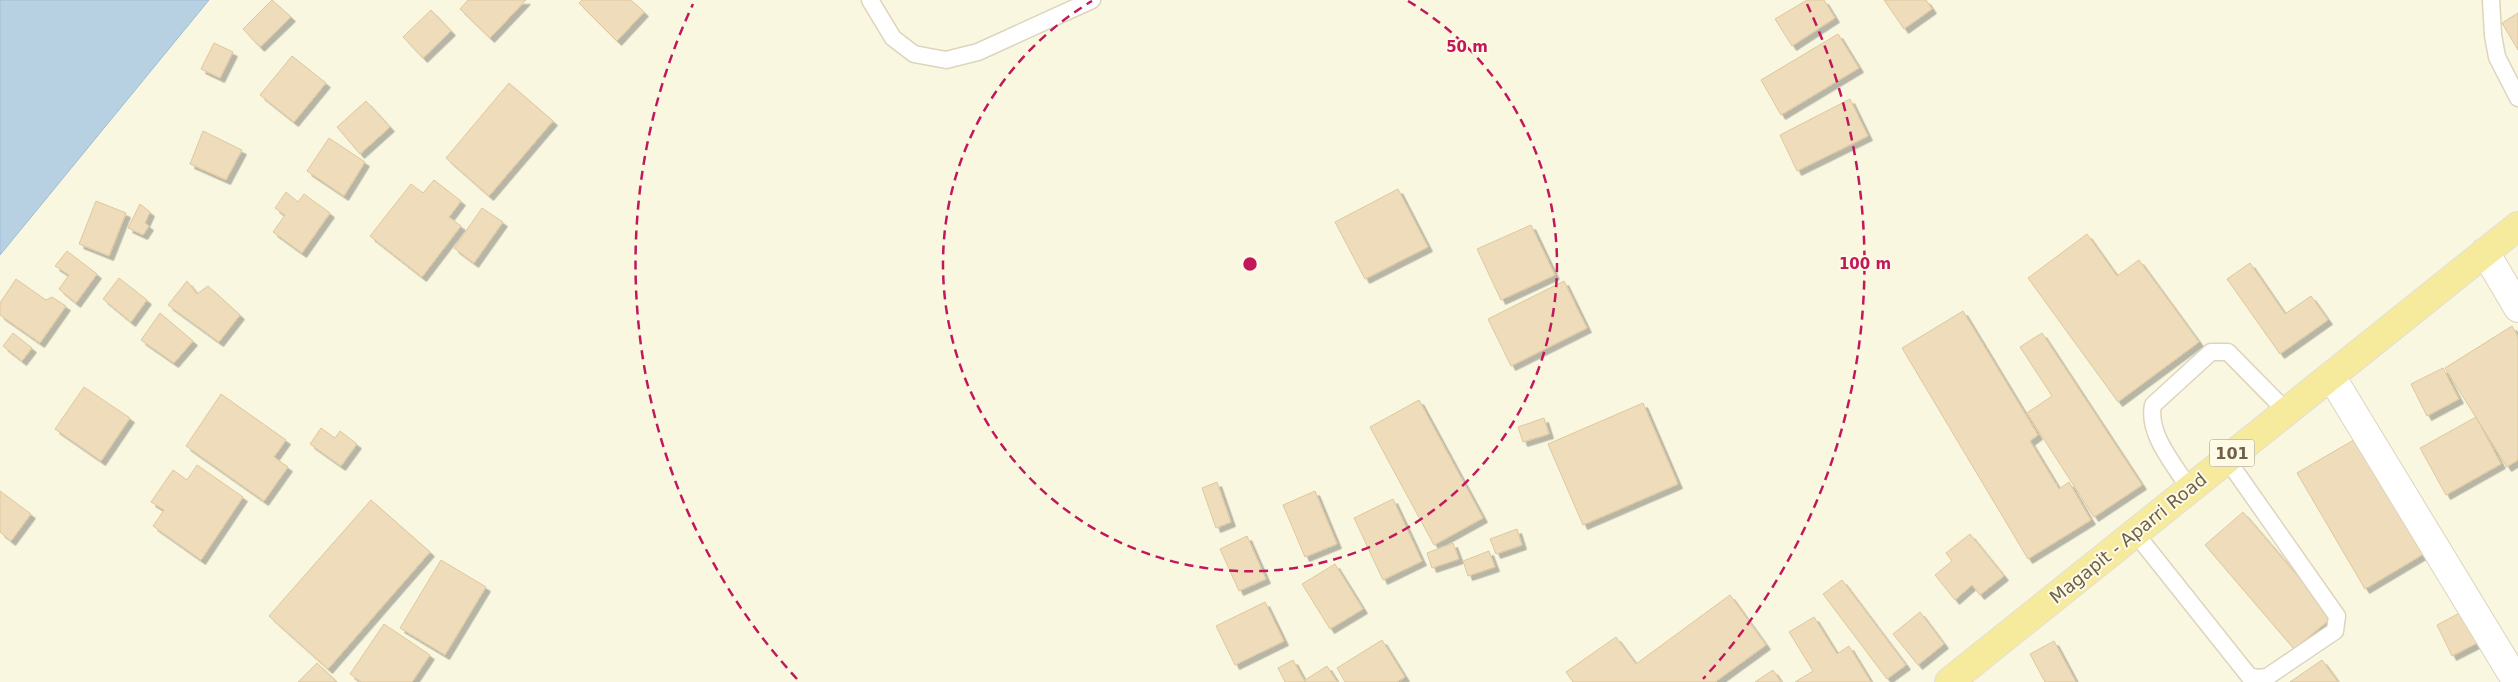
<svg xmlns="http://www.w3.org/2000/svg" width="2518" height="682" viewBox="0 0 2518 682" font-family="'DejaVu Sans',sans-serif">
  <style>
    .water { fill: #b7d1e2; stroke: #9ebdd3 }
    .building { fill: #eedcba; stroke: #dfc79b; filter: url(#shadow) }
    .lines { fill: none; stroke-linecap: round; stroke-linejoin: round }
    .service-casing { stroke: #ded4bd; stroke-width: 19 }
    .minor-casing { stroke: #ded4bd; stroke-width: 30 }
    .primary-casing { stroke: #e2dfdb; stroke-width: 30 }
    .service { stroke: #fff; stroke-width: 16 }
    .minor { stroke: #fff; stroke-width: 28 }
    .primary { stroke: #f6eb9c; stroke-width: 28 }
    .ring { fill: none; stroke: #c2185b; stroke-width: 2.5; stroke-dasharray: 9 6 }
    .labels { text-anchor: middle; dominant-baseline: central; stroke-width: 4; stroke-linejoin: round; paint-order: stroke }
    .shield { fill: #fefae6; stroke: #9a8f79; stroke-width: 1 }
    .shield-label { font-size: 16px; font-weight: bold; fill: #6f614a }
    .street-label { font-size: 18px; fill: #6f614a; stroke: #fefae6 }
    .centre { fill: #c2185b; stroke: #fefae6; stroke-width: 2.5 }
    .ring-label { font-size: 15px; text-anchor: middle; font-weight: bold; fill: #c2185b; stroke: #fefae6; stroke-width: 4; stroke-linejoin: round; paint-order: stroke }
  </style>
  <defs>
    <filter id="shadow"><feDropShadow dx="4.5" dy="4.5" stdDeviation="0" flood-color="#0004"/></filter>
  </defs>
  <rect width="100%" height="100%" fill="#faf7e1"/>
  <path class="water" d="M0 0H209L0 255Z"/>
  <g class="building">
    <path d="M272 0 291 17 260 47 243 29Z"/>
    <path d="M468 0H526L490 38 460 9Z"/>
    <path d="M582 0H631L644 12 617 41 579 3Z"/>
    <path d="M1807 0H1824L1835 18 1792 46 1775 19Z"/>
    <path d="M1884 0H1926L1932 9 1904 29Z"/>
    <path d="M431 10 451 31 423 58 403 37Z"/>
    <path d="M2518 13V50L2502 23Z"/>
    <path d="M1838 34 1859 68 1781 115 1761 80Z"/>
    <path d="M214 43 233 52 220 78 201 69Z"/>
    <path d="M292 56 326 83 294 122 260 95Z"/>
    <path d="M509 83 553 121 489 196 446 158Z"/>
    <path d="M1850 99 1868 136 1797 171 1780 135Z"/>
    <path d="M366 101 390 127 360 154 337 127Z"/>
    <path d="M203 131 242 150 226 180 190 164Z"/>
    <path d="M329 138 365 162 344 196 307 171Z"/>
    <path d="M434 180 461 201 449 217 461 226 422 277 370 236 411 184 423 193Z"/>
    <path d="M1398 189 1428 247 1365 279 1335 222Z"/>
    <path d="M286 192 298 202 304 194 330 213 302 253 273 232 285 215 275 208Z"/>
    <path d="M96 201 126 213 109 256 79 244Z"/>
    <path d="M140 204 150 212 145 223 149 226 143 235 128 228Z"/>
    <path d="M482 208 503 222 474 263 454 248Z"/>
    <path d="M1531 225 1555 275 1501 300 1477 249Z"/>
    <path d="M2087 234 2117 276 2139 260 2199 342 2118 402 2028 278Z"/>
    <path d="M67 251 97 274 76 303 59 289 69 275 55 266Z"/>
    <path d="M2250 263 2285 314 2311 296 2328 320 2280 354 2227 279Z"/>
    <path d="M119 278 147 300 131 322 103 299Z"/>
    <path d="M16 279 46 300 52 297 66 306 40 343 0 315V303Z"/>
    <path d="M187 281 197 294 208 286 240 315 219 342 168 305Z"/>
    <path d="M1564 281 1587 328 1511 366 1488 319Z"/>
    <path d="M1963 311 2038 435 2030 441 2059 489 2069 482 2091 520 2028 559 1902 348Z"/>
    <path d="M160 313 193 341 174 363 141 340Z"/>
    <path d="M2512 326 2518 337V460L2507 467 2445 368Z"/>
    <path d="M13 333 32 348 22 361 3 346Z"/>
    <path d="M2042 333 2142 485 2094 517 2027 413 2052 396 2020 347Z"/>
    <path d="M2443 368 2459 399 2427 416 2411 384Z"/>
    <path d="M84 387 130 418 101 461 55 429Z"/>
    <path d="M221 394 286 440 274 457 288 467 264 501 186 446Z"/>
    <path d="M1419 400 1483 518 1434 545 1370 427Z"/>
    <path d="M1643 403 1678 484 1583 525 1548 444Z"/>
    <path d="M2476 417 2501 464 2446 495 2420 448Z"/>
    <path d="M1544 418 1549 434 1523 442 1518 427Z"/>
    <path d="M321 428 335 438 340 431 357 444 341 466 310 444Z"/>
    <path d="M2364 434 2432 549 2365 589 2297 473Z"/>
    <path d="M197 465 243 497 201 560 153 526 164 510 151 502 173 470 187 480Z"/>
    <path d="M1217 482 1231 522 1216 528 1202 488Z"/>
    <path d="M0 491 31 514 11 541 0 532Z"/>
    <path d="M1315 491 1337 544 1305 557 1283 505Z"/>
    <path d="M1393 499 1422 561 1383 580 1354 518Z"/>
    <path d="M371 500 430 552 328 669 269 616Z"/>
    <path d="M2243 512 2333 617 2294 649 2205 545Z"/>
    <path d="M1517 529 1522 545 1496 554 1490 539Z"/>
    <path d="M1970 534 2004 576 1980 595 1972 585 1955 600 1935 575 1952 561 1946 553Z"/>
    <path d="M1247 536 1266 579 1239 591 1220 549Z"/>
    <path d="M1453 543 1459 559 1432 568 1427 553Z"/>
    <path d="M1489 551 1495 567 1468 576 1463 561Z"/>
    <path d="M441 560 486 587 445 655 400 628Z"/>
    <path d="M1335 564 1363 609 1330 629 1302 584Z"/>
    <path d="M1842 580 1906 665 1887 679 1823 594Z"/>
    <path d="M1730 595 1766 645 1715 682H1573L1566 672 1616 637 1636 664Z"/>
    <path d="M1265 602 1284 641 1235 665 1216 626Z"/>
    <path d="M2469 608 2485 639 2452 656 2437 625Z"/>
    <path d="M1920 612 1944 644 1918 665 1893 634Z"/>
    <path d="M1814 617 1837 654 1849 646 1871 682H1795L1813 671 1789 632Z"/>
    <path d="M384 624 430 655 412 682H361L350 674Z"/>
    <path d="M1382 640 1405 677 1397 682H1345L1337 668Z"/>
    <path d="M2054 641 2076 682H2045L2030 654Z"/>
    <path d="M1293 660 1305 682H1285L1278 668Z"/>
    <path d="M2322 660 2338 682H2290Z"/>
    <path d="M317 663 337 682H298Z"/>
    <path d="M1327 666 1337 682H1306L1305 680Z"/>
    <path d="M1773 670 1781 682H1755Z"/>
  </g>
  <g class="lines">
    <g class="service-casing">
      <g id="service">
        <path d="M870 0 893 38 914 54 946 60 978 52 1092 0"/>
        <path d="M2491 0 2493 35 2497 57 2518 98"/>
        <path d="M2189 488C2174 464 2147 434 2153 405L2211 352H2228L2286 411"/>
        <path d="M2136 534 2249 676 2258 678 2267 677 2335 631 2337 616 2226 458"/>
      </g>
    </g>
    <g class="minor-casing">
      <g id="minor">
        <path d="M2485 252 2518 308"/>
        <path d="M2331 376 2517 682"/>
      </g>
    </g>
    <g class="primary-casing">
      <path id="primary" d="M1949 682 2518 226"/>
    </g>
    <use href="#service" class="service"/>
    <use href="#minor" class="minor"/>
    <use href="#primary" class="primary"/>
  </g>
  <g class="ring">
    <path d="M1408 1A307 307 0 1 1 1092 1"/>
    <path d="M797 679A615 615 0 0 1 693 4M1807 4A615 615 0 0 1 1703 679"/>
  </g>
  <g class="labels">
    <rect class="shield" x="2209.5" y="439.5" width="45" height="27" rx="4"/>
    <g class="shield-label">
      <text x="2232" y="453">101</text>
    </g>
    <g class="street-label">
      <text transform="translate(2128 538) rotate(-39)">Magapit - Aparri Road</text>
    </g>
  </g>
  <circle cx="1250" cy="264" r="8" class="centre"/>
  <g class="ring-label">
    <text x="1467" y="52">50 m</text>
    <text x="1865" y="269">100 m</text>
  </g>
</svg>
